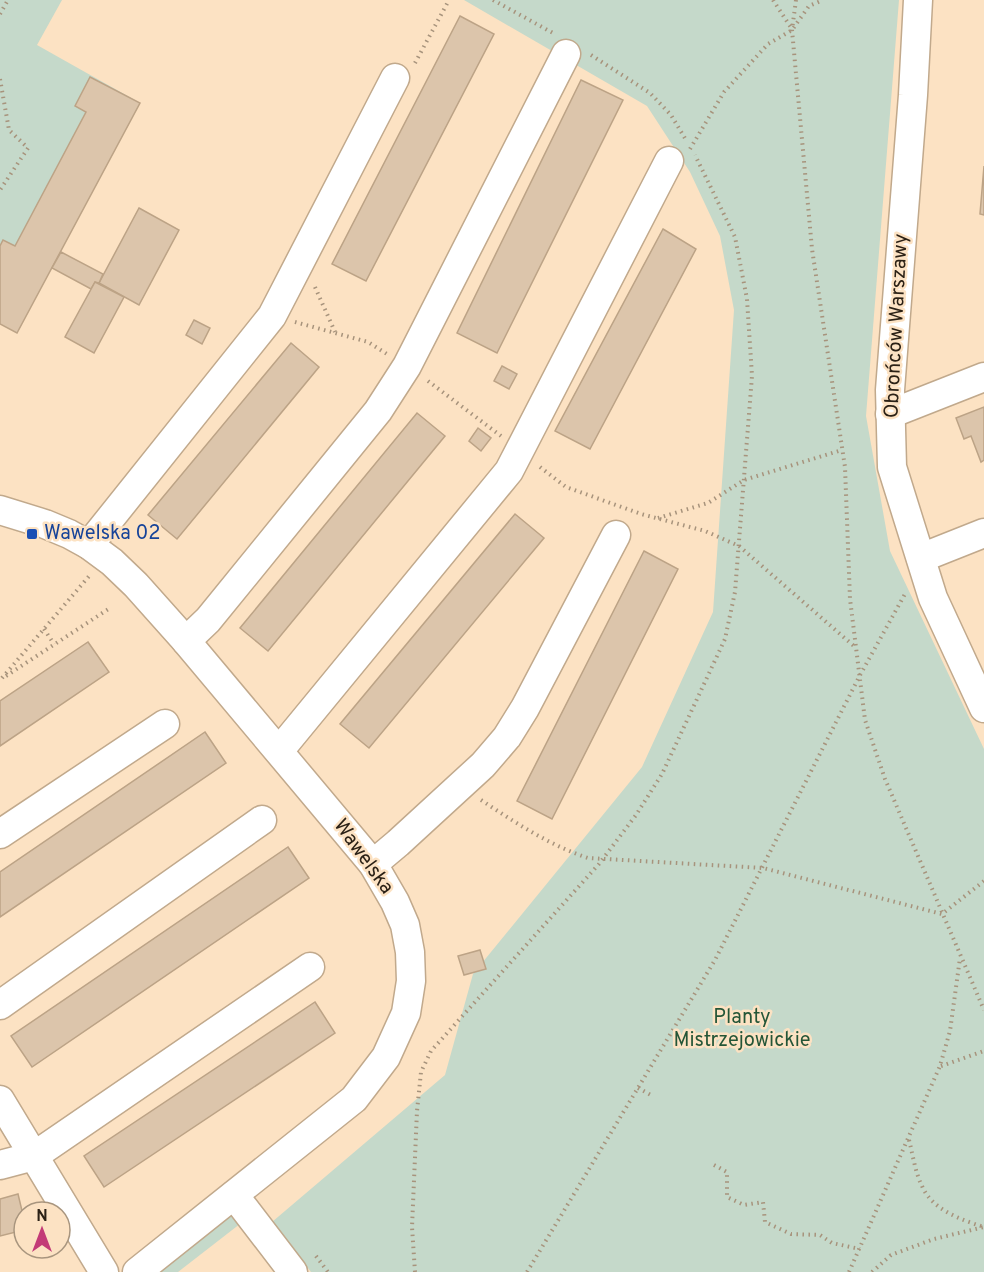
<svg xmlns="http://www.w3.org/2000/svg" width="984" height="1272" viewBox="0 0 984 1272" font-family="Overpass,sans-serif">
  <style>
    .green { fill: #c5d9ca }
    .building { fill: #dcc5ab; stroke: #bca386; stroke-width: 1.5 }
    .lines { fill: none; stroke-linecap: round; stroke-linejoin: round }
    .minor-casing { stroke: #c1a98c; stroke-width: 31 }
    .path { stroke: #a7937c; stroke-width: 4; stroke-dasharray: 1.5 4.5; stroke-linecap: butt }
    .minor { stroke: #fff; stroke-width: 28 }
    .transit-dot { fill: #1a4fb4; stroke: #fce2c3; stroke-width: 2 }
    .labels { text-anchor: middle; dominant-baseline: central; stroke-width: 5; stroke-linejoin: round; paint-order: stroke }
    .street-label { font-size: 20px; fill: #2b2116; stroke: #fce2c3 }
    .transit-label { font-size: 20px; fill: #164399; stroke: #fce2c3; text-anchor: start }
    .park-label { font-size: 20px; fill: #245537; stroke: #fce2c3 }
  </style>
  <rect width="100%" height="100%" fill="#fce2c3"/>
  <g class="green">
    <path d="M0 0H62L37 45 140 103 17 333 0 324Z"/>
    <path d="M464 0H899L866 416 890 551 984 749V1272H311L272 1222 445 1075 473 974 642 767 713 612 734 310 720 236 690 172 647 106Z"/>
    <path d="M234 1214 245 1220 178 1272H157L226 1216Z"/>
  </g>
  <g class="building">
    <path d="M460 16 494 34 366 281 332 264Z"/>
    <path d="M90 77 140 103 17 333 0 324V246L3 240 15 246 86 112 75 106Z"/>
    <path d="M581 80 623 100 497 353 457 333Z"/>
    <path d="M984 166V215L980 214Z"/>
    <path d="M139 208 179 230 139 305 99 283Z"/>
    <path d="M663 229 696 249 590 449 555 431Z"/>
    <path d="M61 252 103 274 99 283 95 282 91 289 52 268Z"/>
    <path d="M95 282 124 297 94 353 65 337Z"/>
    <path d="M194 320 210 328 202 344 186 335Z"/>
    <path d="M291 343 319 367 177 539 148 515Z"/>
    <path d="M502 366 517 374 509 389 494 381Z"/>
    <path d="M984 407V460L981 462 971 436 964 439 956 418Z"/>
    <path d="M417 413 445 436 268 651 240 628Z"/>
    <path d="M478 428 491 438 481 451 469 441Z"/>
    <path d="M515 514 544 538 369 748 340 724Z"/>
    <path d="M644 551 678 569 552 819 517 801Z"/>
    <path d="M88 642 109 672 0 746V701Z"/>
    <path d="M205 732 226 763 0 917V872Z"/>
    <path d="M288 847 309 878 32 1067 11 1036Z"/>
    <path d="M480 950 486 969 464 975 458 956Z"/>
    <path d="M315 1002 335 1033 104 1187 84 1156Z"/>
    <path d="M18 1194 24 1219V1230L0 1236V1199Z"/>
  </g>
  <g class="lines">
    <g class="minor-casing">
      <g id="minor">
        <path d="M918 0 913 95 890 390 892 467 933 598 984 708"/>
        <path d="M890 414 984 377"/>
        <path d="M0 510 45 524 69 534 89 545 112 562 136 585 186 641 373 864 395 902 405 925 410 952 411 981 406 1013 386 1057 354 1099 137 1272"/>
        <path d="M89 545 272 316 395 78"/>
        <path d="M921 558 984 533"/>
        <path d="M186 641 208 620 378 411 407 366 566 54"/>
        <path d="M279 751 509 471 669 161"/>
        <path d="M0 834 165 724"/>
        <path d="M373 864 398 843 483 765 507 737 525 708 616 535"/>
        <path d="M0 1005 262 820"/>
        <path d="M0 1100 104 1272"/>
        <path d="M0 1165 34 1156 310 967"/>
        <path d="M234 1195 293 1272"/>
      </g>
    </g>
    <g class="path">
      <path d="M493 0 553 33"/>
      <path d="M773 0 792 29"/>
      <path d="M796 0 792 30 812 249 845 467 850 599 865 720 885 779 984 1010"/>
      <path d="M0 14 8 0"/>
      <path d="M591 55 650 93 671 115 686 140"/>
      <path d="M415 63 449 0"/>
      <path d="M0 79 9 130 28 148 0 190"/>
      <path d="M690 149 724 92 768 44 792 30 809 6 823 0"/>
      <path d="M315 287 335 332"/>
      <path d="M295 322 368 342 387 354"/>
      <path d="M428 381 501 436"/>
      <path d="M540 467 566 487 641 514 705 531 739 546 855 647"/>
      <path d="M658 518 708 503 744 480 842 450"/>
      <path d="M44 629 54 644"/>
      <path d="M6 676 110 608"/>
      <path d="M2 678 90 575"/>
      <path d="M481 800C516 823 549 845 588 858L763 868 942 914 984 881"/>
      <path d="M941 1066 984 1051"/>
      <path d="M638 1088 651 1095"/>
      <path d="M909 1140C913 1155 915 1172 922 1186 932 1210 962 1220 984 1227"/>
      <path d="M714 1165 727 1172V1197L744 1205 763 1202 765 1222 791 1234 820 1235 832 1243 860 1249"/>
      <path d="M316 1256 328 1272"/>
      <path d="M415 1272 412 1227 417 1111 421 1072 431 1051 599 864 636 815 662 774 725 639 735 592 752 376 747 299 735 237 695 155"/>
      <path d="M527 1272 715 960 859 677 905 594"/>
      <path d="M849 1272 940 1066 950 1031 960 958"/>
      <path d="M872 1272 891 1255 934 1239 984 1227"/>
    </g>
    <use href="#minor" class="minor"/>
  </g>
  <rect class="transit-dot" x="26" y="528" width="12" height="12" rx="3"/>
  <g class="labels">
    <g class="street-label">
      <text transform="translate(897 326) rotate(-87)">Obrońców Warszawy</text>
      <text transform="translate(363 857) rotate(54)">Wawelska</text>
    </g>
    <g class="transit-label">
      <text x="44" y="534">Wawelska 02</text>
    </g>
    <g class="park-label">
      <text x="742" y="1018">Planty<tspan x="742" dy="23">Mistrzejowickie</tspan></text>
    </g>
  </g>
  <g transform="translate(42 1230)"><circle r="28" fill="#fce2c3" stroke="#a8957e" stroke-width="1.5"/>
  <path d="M0-4.5L10 22L0 15L-10 22Z" fill="#c33b77"/>
  <text y="-9" font-size="16" font-weight="bold" text-anchor="middle" fill="#2b2116">N</text>
  </g>
</svg>
